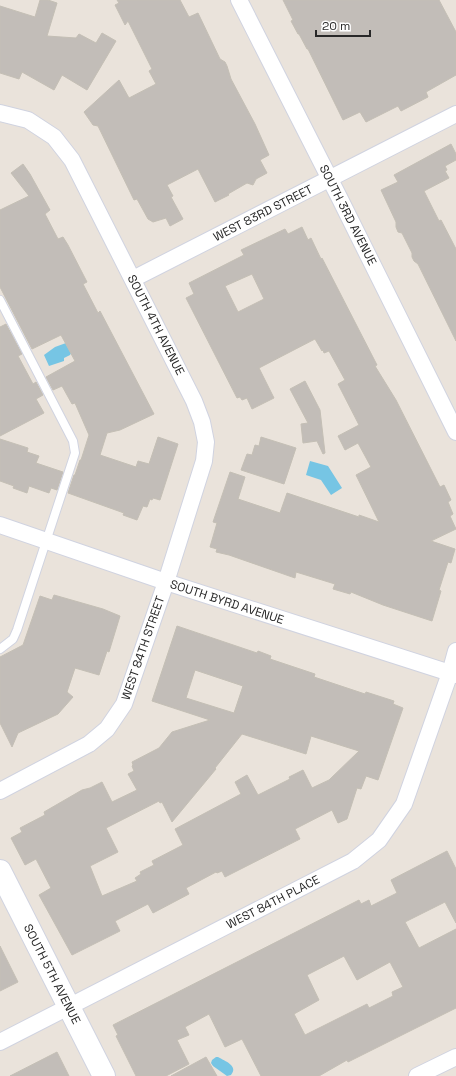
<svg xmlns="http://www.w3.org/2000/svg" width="456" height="1076" viewBox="0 0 456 1076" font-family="'Space Grotesk',sans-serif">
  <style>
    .water { fill: #76c5e4 }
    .building { fill: #c2bdb8; stroke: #c4bfb5; fill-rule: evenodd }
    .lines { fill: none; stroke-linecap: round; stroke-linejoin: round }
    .lane-casing { stroke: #d0d3e0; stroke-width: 10 }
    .street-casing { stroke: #d0d3e0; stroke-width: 18 }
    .secondary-casing { stroke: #d0d3e0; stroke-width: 24 }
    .lane { stroke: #fff; stroke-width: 8 }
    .street { stroke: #fff; stroke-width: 16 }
    .secondary { stroke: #fff; stroke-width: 22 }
    .labels { text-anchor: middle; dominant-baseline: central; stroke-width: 3; stroke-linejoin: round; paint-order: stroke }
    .street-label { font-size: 12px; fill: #282828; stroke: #fff }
  </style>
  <rect width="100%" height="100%" fill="#eae3db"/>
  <g class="water">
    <path d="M66 343 74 348 70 355 64 358V361L49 366 44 355 55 347Z"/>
    <path d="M310 461 328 466 342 488 331 495 321 480 306 475Z"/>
    <path d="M216 1057H218C225 1061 239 1066 231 1075L227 1076 213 1066 211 1063 212 1060Z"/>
  </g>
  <g class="building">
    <path d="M40 0H48L57 3 47 36 76 38 79 34 96 43 102 33 116 41 87 90 62 75 54 90 22 72 19 79 0 73V6L35 17Z"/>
    <path d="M117 0H180L189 17 198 13 220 59 225 62 227 66 231 79 255 124 269 155 260 160 267 173 256 179 253 185 247 183 228 194 229 195 215 202 198 169 167 185 173 196 171 197 183 219 170 226 166 218 153 222 148 219 137 199 134 200 98 126 93 125 84 112 119 80 129 98 156 84 149 71 152 69 128 21 125 25 115 5 119 3Z"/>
    <path d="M283 0H439L456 32V75L426 92 428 97 401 111 398 106 366 122 360 112 343 120 308 49H307L299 34H298L291 21 293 20Z"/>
    <path d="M451 144 456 154V160L445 166 447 170 445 171 449 178 424 191 439 221 441 220 456 249V341L418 264 414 261 412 257V253L402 233 398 232 396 227V222L381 190 398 182 394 175Z"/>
    <path d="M23 164 30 174 50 210 45 214 58 239 63 237 68 245 87 282 83 284 98 313 100 311 154 414 120 430 107 433 100 455 136 467 138 461 149 464 158 437 178 444 160 500 153 498 152 500 150 499 147 507 143 506 137 520 123 515 124 513 68 493 74 475H75L80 460H81L89 435 75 403 72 404 62 386 53 390 46 377 75 361 61 335 32 349 0 287V210L29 196 11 173Z"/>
    <path d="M302 227 308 240 311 238 321 259 322 258 377 365 375 366 396 400 440 487 444 485 451 500 448 502 453 514 450 516 456 529 431 541 455 549 451 563 448 562 439 590 441 591 432 621 383 605 351 592 350 594 333 589 335 584 296 572 295 578 229 555 216 552 217 549 210 547 217 523 213 522 230 472 245 477 238 499 280 513 287 493 359 517V515L379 522 356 475 371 467 358 443 345 450 338 436 359 425 338 384 345 380 329 351 324 353 323 350 322 351 315 339 259 368 274 398 252 409 247 398 242 400 240 397 237 398 186 298 194 294 189 283 244 255 241 250 285 229 288 234ZM252 274 264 299 238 312 225 286Z"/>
    <path d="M6 324 22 354 18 356 33 384 36 382 43 395 36 399 44 413 0 436V327Z"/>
    <path d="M305 381 320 410 325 453 323 454 317 441 303 443 301 424 308 423 290 389Z"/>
    <path d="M261 437 296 448 284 484 241 470 247 454 252 455 255 445 259 446Z"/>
    <path d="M0 439 28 448 27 452 39 456 36 463 63 472 57 490 51 488 49 493 29 486 27 493 13 488 14 486 0 481Z"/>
    <path d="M54 595 103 609 120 616 109 652 107 651 99 675 75 668 67 692 73 697 58 714 18 733 12 747 0 723V657L23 645 40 596 52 600Z"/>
    <path d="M177 626 257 653 258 651 271 656 270 659 315 674 314 677 365 694 366 692 394 701 393 704 403 708 378 780 366 776 361 789 357 788 347 819 338 823 332 810 295 829 300 839 225 877 222 871 217 873 216 872 186 888 189 894 153 913 148 904 115 921 120 931 72 955 39 895 51 888 36 859 25 865 11 838 22 832 20 828 45 815 44 812 82 790 90 788 102 782 112 802 137 790 128 774 134 771 132 766 133 765 132 762 159 748 172 732 210 720 152 701ZM195 670 243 686 234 713 186 698ZM242 734 306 754 311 736 359 751 329 780 312 788 303 770 289 777 290 779 258 795 247 775 235 782 241 794 175 829 183 845 152 861 154 865 140 872 141 874 135 878 137 881 102 896 90 866 118 852 106 828 159 801 160 803 162 802 172 822 216 769 215 768Z"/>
    <path d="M447 851 456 869V923L445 902 405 922 419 948 456 929V1008L348 1062 347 1060 319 1076H261L242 1039 225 1047 209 1014 185 1027 189 1035 177 1040 189 1064 166 1076H136L116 1036 118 1035 113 1025 359 900 361 904 369 900 371 906 397 893 391 880ZM344 956 357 980 390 962 403 987 392 992 393 996 369 1008 367 1004 305 1035 294 1014 319 1000 307 975Z"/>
    <path d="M0 946 18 982 0 991Z"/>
    <path d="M57 1052 69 1076H10Z"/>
    <path d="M206 1057 217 1076H171Z"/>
  </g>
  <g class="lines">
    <g class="lane-casing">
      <path id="lane" d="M0 300 73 441 75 453 17 630 13 639 0 649"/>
    </g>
    <g class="street-casing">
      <g id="street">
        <path d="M239 0 339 197 456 432"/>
        <path d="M0 113 28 120 54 137 72 160 194 401 202 422 206 442 204 461 166 582 124 704 107 729 89 744 0 791"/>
        <path d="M133 279 456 114"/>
        <path d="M0 525 166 582 456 675"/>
        <path d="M0 1042 353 861 379 840 404 804 450 673 456 651"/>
        <path d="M417 1076 456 1057"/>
      </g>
    </g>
    <g class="secondary-casing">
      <path id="secondary" d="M0 871 104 1076"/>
    </g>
    <use href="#lane" class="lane"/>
    <use href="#street" class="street"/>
    <use href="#secondary" class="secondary"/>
  </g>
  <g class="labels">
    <g class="street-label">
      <text transform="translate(263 213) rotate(-27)">WEST 83RD STREET</text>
      <text transform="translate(348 215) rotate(63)">SOUTH 3RD AVENUE</text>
      <text transform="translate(156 325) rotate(63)">SOUTH 4TH AVENUE</text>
      <text transform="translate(227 602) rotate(18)">SOUTH BYRD AVENUE</text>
      <text transform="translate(143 648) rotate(-71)">WEST 84TH STREET</text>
      <text transform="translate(273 902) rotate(-27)">WEST 84TH PLACE</text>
      <text transform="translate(52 974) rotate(63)">SOUTH 5TH AVENUE</text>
    </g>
  </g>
  <path d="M316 30v6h54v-6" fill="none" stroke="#282828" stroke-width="2"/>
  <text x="322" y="30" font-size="12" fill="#282828" stroke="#ffffff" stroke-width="3" paint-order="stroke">20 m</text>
</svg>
